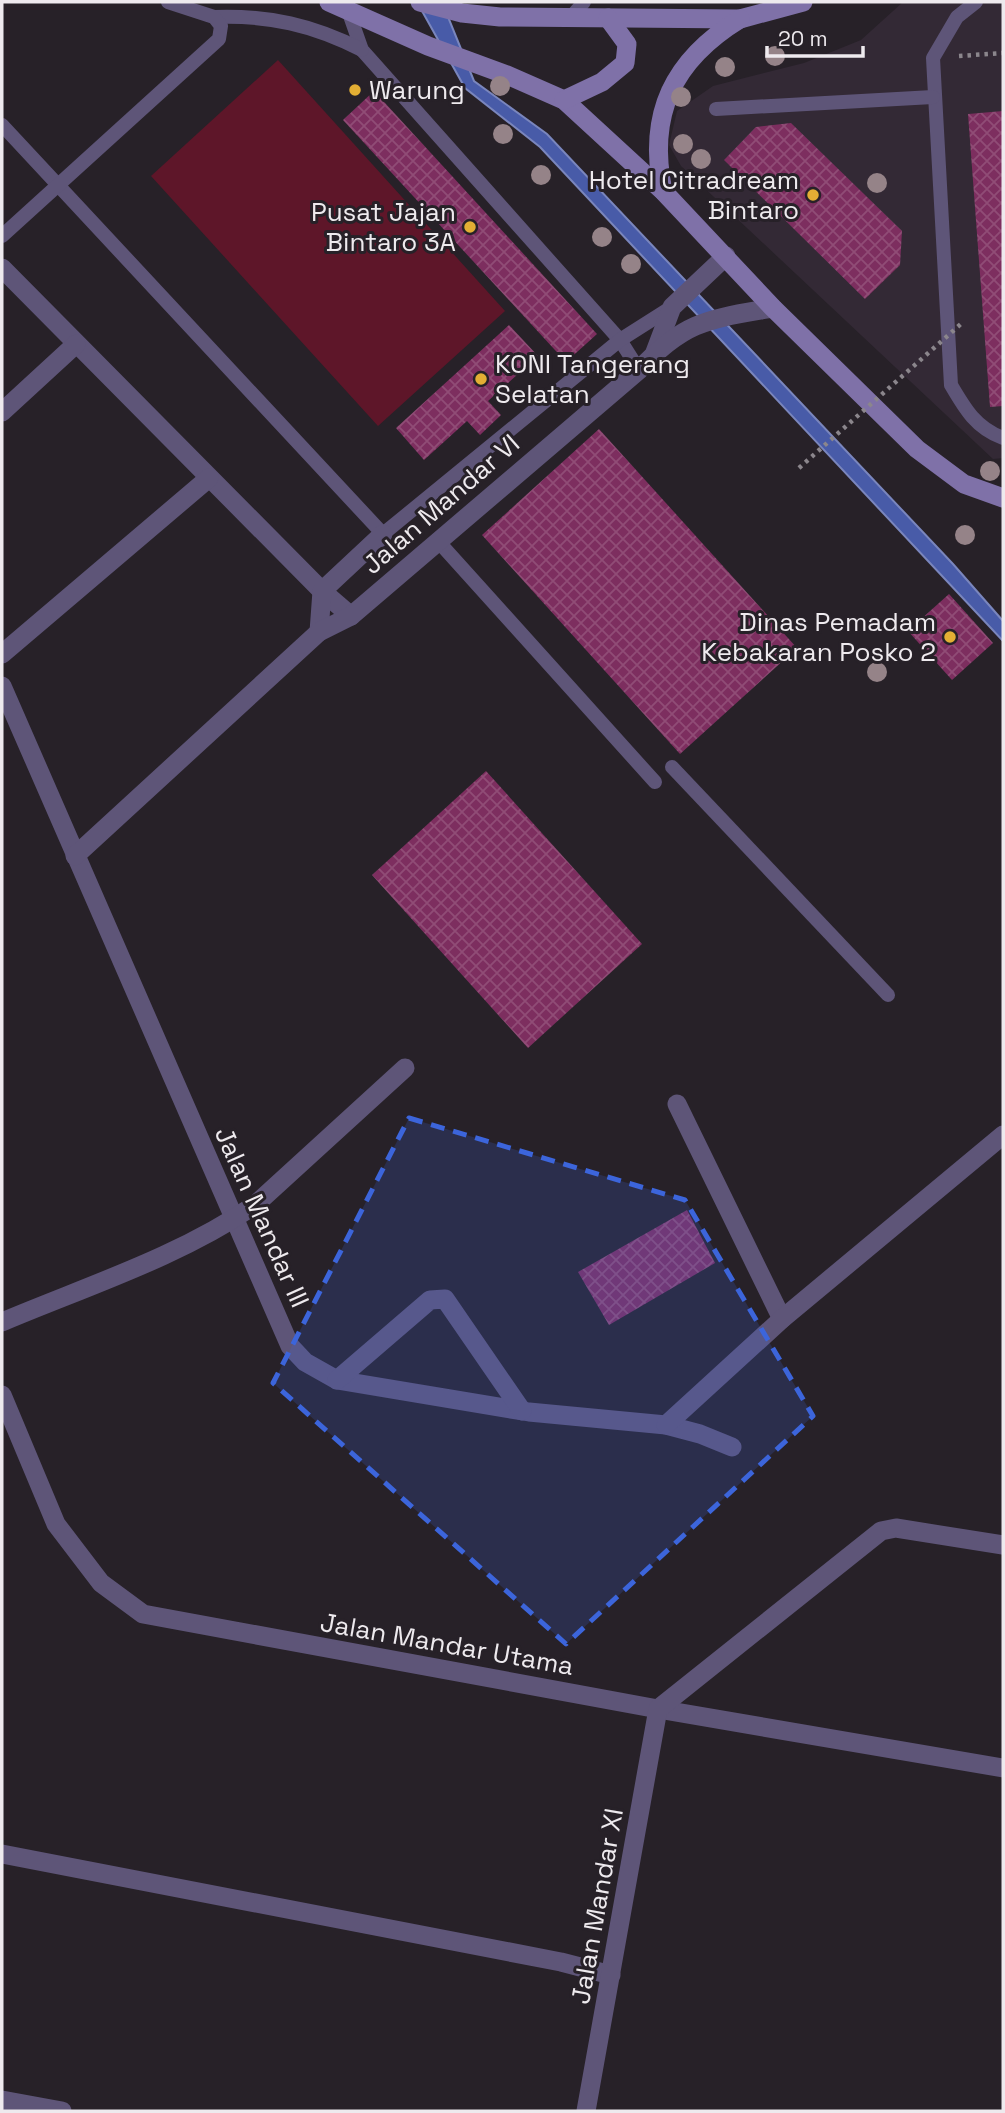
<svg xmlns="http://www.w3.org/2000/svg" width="1005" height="2113" viewBox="0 0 1005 2113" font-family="'Space Grotesk',sans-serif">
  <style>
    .built { fill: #332935 }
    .garden { fill: #5e1629 }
    .water { fill: #485ba8; stroke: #7a86bd; stroke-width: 2 }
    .building { fill: url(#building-cross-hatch) }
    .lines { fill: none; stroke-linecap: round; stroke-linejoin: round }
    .path { stroke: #8b868c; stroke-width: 4.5; stroke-dasharray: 3.5 5; stroke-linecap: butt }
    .service { stroke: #5e5578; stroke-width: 14 }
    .minor { stroke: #5e5578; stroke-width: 19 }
    .secondary { stroke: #7f71a8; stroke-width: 19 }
    .path-bridge { stroke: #8b868c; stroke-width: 4.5; stroke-dasharray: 3.5 5; stroke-linecap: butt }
    .tree { fill: #958388 }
    .marked { fill: #3c65db; fill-opacity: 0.2; stroke: #3c65db; stroke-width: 5; stroke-dasharray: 14 9; stroke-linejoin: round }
    .poi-dot { fill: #e3ae34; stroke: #272128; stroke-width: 2.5 }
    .labels { text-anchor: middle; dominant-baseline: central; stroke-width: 6; stroke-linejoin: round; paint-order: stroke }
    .poi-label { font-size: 26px; fill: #eeeaee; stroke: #272128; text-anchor: end }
    .street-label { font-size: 26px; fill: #eeeaee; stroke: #272128 }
  </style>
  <defs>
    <pattern id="building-cross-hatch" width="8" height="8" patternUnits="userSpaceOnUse" patternTransform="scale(1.75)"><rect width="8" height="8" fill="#7d2e5f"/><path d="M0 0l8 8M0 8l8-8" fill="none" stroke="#904c76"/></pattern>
  </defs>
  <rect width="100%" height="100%" fill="#272128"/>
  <path class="built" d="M903 2H1003V458L993 459 681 166 669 145 677 111 713 86 804 63 861 40Z"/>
  <path class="garden" d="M278 60 505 311 378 426 151 176Z"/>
  <path class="water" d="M417 2H442L474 81 547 134 953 564 1003 621V641L540 147 465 88Z"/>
  <g class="building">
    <path d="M374 91 597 334 566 362 343 120Z"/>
    <path d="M1003 111V406L990 407 968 114Z"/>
    <path d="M791 123 902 231 900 265 865 299 724 160 756 127Z"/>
    <path d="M509 325 538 356 488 401 501 415 480 435 467 421 424 460 396 428Z"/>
    <path d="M599 429 797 648 680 754 482 535Z"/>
    <path d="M949 594 993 643 952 680 908 631Z"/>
    <path d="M486 771 642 944 528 1048 372 875Z"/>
    <path d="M687 1210 715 1263 609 1325 578 1272Z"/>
  </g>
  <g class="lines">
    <path class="path" d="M959 56 1003 53"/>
    <g class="service">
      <path d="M976 2 957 17 933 58 951 385C965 409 976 428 1003 438"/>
      <path d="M349 13 362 50 620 340 639 370"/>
      <path d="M572 16 584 2"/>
      <path d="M214 17C269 15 313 25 362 50"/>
      <path d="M716 109 933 97"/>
      <path d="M2 125 383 534 620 340 672 307"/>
      <path d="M2 236 219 39 221 26 214 17 168 2"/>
      <path d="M437 540 655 782"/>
      <path d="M672 767 888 995"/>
    </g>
    <g class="minor">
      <path d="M2 268 322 591 351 616"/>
      <path d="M655 352 672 307 726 256"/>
      <path d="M2 412 76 344"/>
      <path d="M319 632 322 591 383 534"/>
      <path d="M2 654 209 478"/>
      <path d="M2 686 290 1346 305 1362 337 1380 529 1412 666 1425 700 1434 732 1447"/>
      <path d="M75 856 319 632 351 616 639 370C685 320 710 319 773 308"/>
      <path d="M677 1104 782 1319"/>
      <path d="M2 1322C87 1286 179 1257 256 1204L405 1068"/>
      <path d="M337 1380 430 1300 445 1299 522 1411"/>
      <path d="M2 1395 56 1524 101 1583 143 1614 658 1709 1003 1768"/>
      <path d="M666 1425 782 1319 1003 1135"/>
      <path d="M2 1854 561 1962 611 1975"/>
      <path d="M2 2100 62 2111"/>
      <path d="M586 2111 658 1709 881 1531 896 1528 1003 1545"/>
    </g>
    <g class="secondary">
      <path d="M329 2 428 46 507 75 564 100 663 191 773 308 917 449 964 484 1003 498"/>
      <path d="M420 2 462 13 500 17 740 19 803 2"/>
      <path d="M564 100 602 82 625 63 627 44 608 18"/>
      <path d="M663 191C647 114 673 60 740 19"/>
    </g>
    <path class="path-bridge" d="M799 468 962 323"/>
  </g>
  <g class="tree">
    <circle cx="775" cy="56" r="10"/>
    <circle cx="725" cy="67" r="10"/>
    <circle cx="500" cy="86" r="10"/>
    <circle cx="681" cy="97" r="10"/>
    <circle cx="503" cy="134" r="10"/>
    <circle cx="683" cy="144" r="10"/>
    <circle cx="701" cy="159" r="10"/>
    <circle cx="541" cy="175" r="10"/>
    <circle cx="877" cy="183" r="10"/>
    <circle cx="602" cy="237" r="10"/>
    <circle cx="631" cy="264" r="10"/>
    <circle cx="990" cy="471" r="10"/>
    <circle cx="965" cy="535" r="10"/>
    <circle cx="877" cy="672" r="10"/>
  </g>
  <path class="marked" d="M409 1118 685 1200 813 1416 566 1644 273 1383Z"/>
  <g class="poi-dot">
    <circle cx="355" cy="90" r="7"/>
    <circle cx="813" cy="195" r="7"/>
    <circle cx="470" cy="227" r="7"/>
    <circle cx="481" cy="379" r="7"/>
    <circle cx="950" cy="637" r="7"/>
  </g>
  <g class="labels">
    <g class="poi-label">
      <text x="369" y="90" text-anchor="start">Warung</text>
      <text x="799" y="180">Hotel Citradream<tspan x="799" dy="30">Bintaro</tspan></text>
      <text x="456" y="212">Pusat Jajan<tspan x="456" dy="30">Bintaro 3A</tspan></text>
      <text x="495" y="364" text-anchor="start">KONI Tangerang<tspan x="495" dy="30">Selatan</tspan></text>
      <text x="936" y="622">Dinas Pemadam<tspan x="936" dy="30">Kebakaran Posko 2</tspan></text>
    </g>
    <g class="street-label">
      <text transform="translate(441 504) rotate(-41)">Jalan Mandar VI</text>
      <text transform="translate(262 1217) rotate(66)">Jalan Mandar III</text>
      <text transform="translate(447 1644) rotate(10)">Jalan Mandar Utama</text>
      <text transform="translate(597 1906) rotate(-80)">Jalan Mandar XI</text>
    </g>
  </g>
  <rect width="1005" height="2113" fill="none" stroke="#eeeaee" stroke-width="7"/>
  <path d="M767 46v10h96v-10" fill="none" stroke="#eeeaee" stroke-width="3.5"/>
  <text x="778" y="46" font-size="21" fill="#eeeaee" stroke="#272128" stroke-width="5" paint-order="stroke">20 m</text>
</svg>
